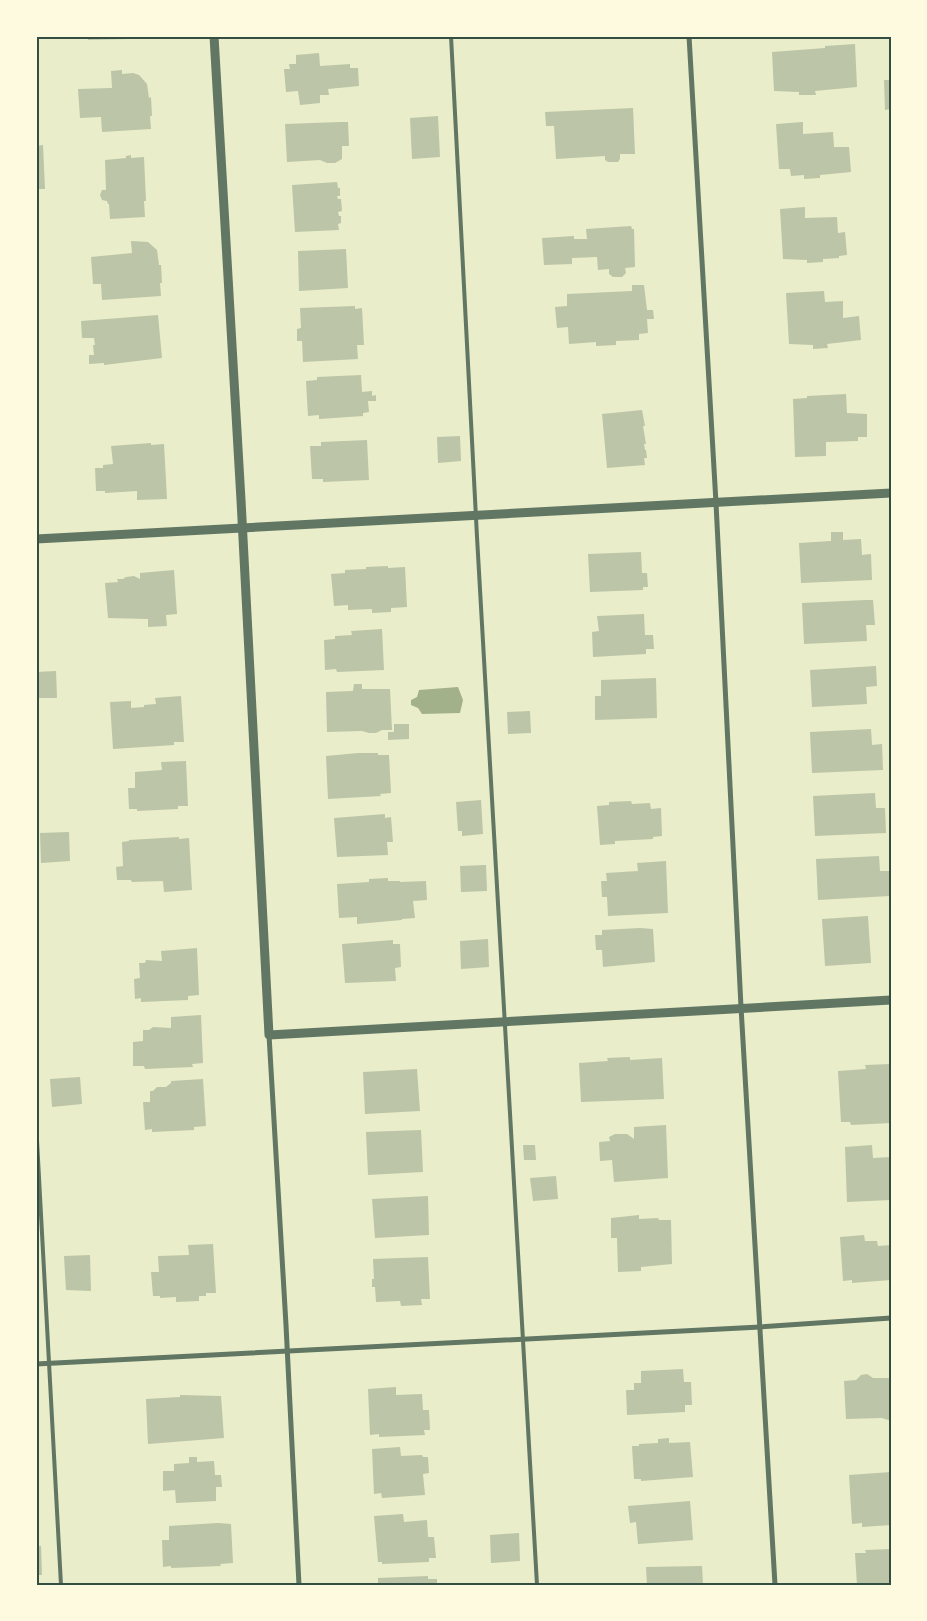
<svg xmlns="http://www.w3.org/2000/svg" width="927" height="1621" viewBox="0 0 927 1621" font-family="Jost,sans-serif">
  <style>
    .water { fill: #a3b18a }
    .building { fill: #bcc5a7 }
    .lines { fill: none; stroke-linecap: round; stroke-linejoin: round }
    .service { stroke: #617663; stroke-width: 4 }
    .minor { stroke: #617663; stroke-width: 5 }
    .tertiary { stroke: #617663; stroke-width: 9 }
    .neatline { fill: none; stroke: #344e41; stroke-width: 2 }
  </style>
  <rect width="100%" height="100%" fill="#e9edc9"/>
  <path class="water" d="M458 687 463 700 460 713 422 714 418 708 411 705V700L417 697 419 690Z"/>
  <g class="building">
    <path d="M88 36H128V39L88 40Z"/>
    <path d="M402 36H425V38L402 39Z"/>
    <path d="M855 44 857 87 815 91 816 95H799V92L774 91 772 52 825 48V46Z"/>
    <path d="M319 53 320 66 350 64V68H358L359 86 328 89 329 95H320V103L300 105 298 91 286 92 284 69H290L289 64H296V55Z"/>
    <path d="M122 70V74L133 73 139 75 147 84 149 98 151 97 152 116H150L151 129 102 132 101 117 80 118 78 89 112 88 111 71Z"/>
    <path d="M884 80H891V109L885 110Z"/>
    <path d="M633 108 635 154H620V159L618 162H608L605 160V156L556 159 554 126H546L545 112Z"/>
    <path d="M438 116 440 157 412 159 410 118Z"/>
    <path d="M341 122H348L349 146H342V159L335 163H327L320 160 287 162 285 124Z"/>
    <path d="M803 122V134L833 132 834 147H849L851 172 820 175V178L804 179V175L791 176 790 169H779L776 124Z"/>
    <path d="M43 145 45 189H36V146Z"/>
    <path d="M131 155V158L144 157 146 201H144L145 217 110 219 109 204H108L107 201 102 200 100 195 102 190H106L105 160 126 158V156Z"/>
    <path d="M337 182 338 188H340V196H337L338 199H341L342 211 338 212 339 216H341V223L338 224 339 230 295 232 292 185Z"/>
    <path d="M805 207V218L837 217 838 233 845 232 847 255 839 256V258L823 259V262L807 263V260L783 259 780 209Z"/>
    <path d="M631 226 632 229H634L635 267 625 268 626 273 622 277H613L609 274V269L598 270 597 257 572 258V264L544 265 542 238 574 236V239H587L586 229Z"/>
    <path d="M131 241 148 242 157 250 159 265H161L162 283H160L161 296 102 300 101 284H93L91 257 132 253Z"/>
    <path d="M346 249 348 288 299 291 298 251Z"/>
    <path d="M632 285H644L647 310H653L654 319H647L648 333 639 334V340L616 341V345L596 346V342L569 344 568 327 557 328 555 307 567 306V294L632 291Z"/>
    <path d="M824 291 825 302 843 301V318L859 316 861 340 827 344 828 348 813 349V345L789 344 786 293Z"/>
    <path d="M355 306V309L362 308 364 345H357L358 359 303 362 302 341H297V329L301 328 300 308Z"/>
    <path d="M158 315 162 358 104 365V363L89 364V355H94L93 345H95L94 338H82L81 321Z"/>
    <path d="M361 375 362 392 372 391V396L376 395V401H368L369 412 363 413V416L319 419V415L308 416 306 381 317 380V377Z"/>
    <path d="M846 394 847 413 867 414V437H858V441L826 442V456L795 457 793 399 807 398V396Z"/>
    <path d="M642 410 645 426H643L646 444H644L645 450H646L647 458H644L645 465 607 468 602 414Z"/>
    <path d="M460 436 461 461 438 463 437 437Z"/>
    <path d="M367 440 369 480 323 482V479H312L310 446H321V442Z"/>
    <path d="M151 443V445L164 444 167 499 137 500V491L105 493V491H96L95 468H103V465L113 464 111 446Z"/>
    <path d="M831 532H843V540L861 539 862 555 871 554 872 580 801 583 799 543 831 541Z"/>
    <path d="M641 552 642 573H647L648 587H643V590L590 592 588 554Z"/>
    <path d="M388 566V568L405 567 407 607 391 608V612L372 613V609L348 610V605L334 606 331 574 345 573V570L366 569V567Z"/>
    <path d="M174 570 177 614 166 615 167 626 148 627V619L108 618 105 583 118 582 117 579H123L126 577 134 576 140 579V573Z"/>
    <path d="M866 600H873L875 625H866L867 641 804 644 802 603Z"/>
    <path d="M644 614 645 635H653L654 649H646V654L593 657 592 632 599 631 597 616Z"/>
    <path d="M382 629 384 670 337 672 336 669 325 670 324 640 335 639V636L352 635 351 631Z"/>
    <path d="M876 666 877 686 866 687 867 704 812 707 810 670Z"/>
    <path d="M56 671 57 698H36V672Z"/>
    <path d="M656 678 657 718 595 720V696H601V680Z"/>
    <path d="M354 684H362V689H390L392 730H382L376 733H369L362 731 327 732 326 692 353 691Z"/>
    <path d="M181 696 184 742H174V745L113 749 110 702 131 701V708L144 707V705L156 704 155 698Z"/>
    <path d="M530 711 531 733 508 734 507 712Z"/>
    <path d="M394 724H409V739L388 740V732H394Z"/>
    <path d="M871 729 872 745 882 744 883 770 812 773 810 732Z"/>
    <path d="M358 753H378V755H389L391 793 380 794 381 796 328 799 326 756Z"/>
    <path d="M186 761 188 806H178V809L137 811V809H129L128 788H135V772L162 770 161 762Z"/>
    <path d="M875 793 876 808H885L886 833 815 836 813 796Z"/>
    <path d="M481 800 483 834 462 836V831H458L456 802Z"/>
    <path d="M631 801 632 804 650 803 651 809 661 808 662 836 653 837V839L615 841V844L600 845 597 806 609 805V802Z"/>
    <path d="M385 814V818L391 817 393 842H387L388 855 337 857 334 818Z"/>
    <path d="M69 832 70 861 41 863 40 833Z"/>
    <path d="M179 837V839L189 838 192 890 164 892 163 881 132 882 131 880H117L116 867 123 866 122 842 129 841V840Z"/>
    <path d="M879 856 880 871H889L890 896 818 900 816 859Z"/>
    <path d="M666 861 668 913 608 916 607 897H602L601 881H607L606 873 638 871 637 863Z"/>
    <path d="M486 865 487 891 461 892 460 866Z"/>
    <path d="M388 878V881H400V882L426 881 427 900 413 901 415 918 402 919V920L357 924V917L339 918 337 884 369 882V879Z"/>
    <path d="M868 916 871 963 825 966 822 919Z"/>
    <path d="M640 928 653 929 655 962 603 967 602 950H596L595 935H602V930Z"/>
    <path d="M488 939 489 967 461 969 460 941Z"/>
    <path d="M393 940V944H400L401 967 395 968 396 981 345 983 342 944Z"/>
    <path d="M197 948 199 995 188 996V1000L141 1002V998L135 999 134 979 140 978 139 963H145L146 960 162 961 161 951Z"/>
    <path d="M201 1015 203 1063 192 1064 193 1067 145 1069 144 1066H133V1042L143 1041V1030H149L153 1027 171 1028V1017Z"/>
    <path d="M630 1057V1060L662 1058 664 1099 581 1102 579 1063 608 1061 607 1058Z"/>
    <path d="M891 1064V1123L851 1125 850 1122H841L838 1071 866 1069 865 1065Z"/>
    <path d="M417 1069 420 1111 365 1114 363 1072Z"/>
    <path d="M80 1077 82 1104 52 1107 50 1079Z"/>
    <path d="M203 1079 206 1126 194 1127V1130L152 1132V1129L145 1130 143 1102H150V1091H153L157 1087H166L171 1083V1081Z"/>
    <path d="M666 1125 668 1178 614 1182 612 1160 600 1161 599 1142 610 1141 609 1137 615 1134H627L634 1139V1127Z"/>
    <path d="M421 1130 423 1172 368 1175 366 1132Z"/>
    <path d="M523 1145H535L536 1160H524Z"/>
    <path d="M872 1145 873 1158 891 1157V1200L847 1202 845 1147Z"/>
    <path d="M556 1176 558 1199 533 1201 530 1178Z"/>
    <path d="M428 1196 429 1235 375 1238 372 1199Z"/>
    <path d="M639 1215V1219L658 1218 659 1220H671L672 1264 641 1267V1271L618 1272 617 1238H611V1218Z"/>
    <path d="M864 1235 865 1241H877L878 1246 891 1245V1280L852 1283V1280L843 1281 840 1237Z"/>
    <path d="M213 1244 216 1293H206V1296H199V1301L176 1302V1297L160 1298V1296H153L151 1272H159L158 1256 189 1255 188 1245Z"/>
    <path d="M90 1255 91 1291 66 1290 64 1256Z"/>
    <path d="M428 1257 430 1299H421L422 1305 401 1306 400 1301 376 1302 375 1287H372V1279H374L373 1259Z"/>
    <path d="M683 1369 684 1382H691L692 1405H685V1412L627 1415 626 1390H634V1383H641V1371Z"/>
    <path d="M867 1374 873 1378H891V1421L882 1418 846 1419 844 1381 856 1380 861 1375Z"/>
    <path d="M396 1387V1395L422 1394 423 1410H429L430 1430H424L425 1435 379 1437V1434L370 1435 368 1389Z"/>
    <path d="M180 1395 221 1396 224 1438 148 1444 146 1399 180 1397Z"/>
    <path d="M669 1438V1443L690 1442 693 1477 641 1481V1479H634L632 1446H639V1444L658 1443V1439Z"/>
    <path d="M400 1447 401 1456 422 1455 423 1457H428L429 1473 423 1474 425 1495 382 1498 381 1493 374 1494 372 1449Z"/>
    <path d="M189 1457H197V1462L214 1461 215 1475H221L222 1487H216V1501L176 1503 175 1490 163 1491V1471H174V1464L189 1463Z"/>
    <path d="M891 1472V1525L862 1527V1523L852 1524 849 1475Z"/>
    <path d="M690 1501 693 1540 638 1544 636 1522 630 1523 628 1506Z"/>
    <path d="M403 1514 404 1522 427 1520 428 1537H434L436 1558H429V1562L382 1564V1562H378L374 1516Z"/>
    <path d="M218 1523 231 1524 233 1563 220 1564 221 1566 171 1568V1566L163 1567 162 1540H169V1526Z"/>
    <path d="M519 1533 520 1561 491 1563 490 1535Z"/>
    <path d="M36 1546H41L42 1575H36Z"/>
    <path d="M891 1549V1585H857L855 1553H866L865 1550Z"/>
    <path d="M702 1566 703 1585H647L646 1567Z"/>
    <path d="M428 1576V1579H437V1585H378V1578Z"/>
  </g>
  <g class="lines">
    <g class="service">
      <path d="M451 36 477 537 537 1585"/>
      <path d="M36 1122 61 1585"/>
    </g>
    <g class="minor">
      <path d="M689 36 716 503 741 1007 775 1585"/>
      <path d="M269 1035 286 1325 299 1585"/>
      <path d="M36 1364 760 1327 891 1318"/>
    </g>
    <g class="tertiary">
      <path d="M214 36 241 500 269 1035 891 1000"/>
      <path d="M36 539 891 493"/>
    </g>
  </g>
  <rect width="927" height="1621" fill="none" stroke="#fefae0" stroke-width="75"/>
  <rect x="38" y="38" width="852" height="1546" class="neatline"/>
</svg>
